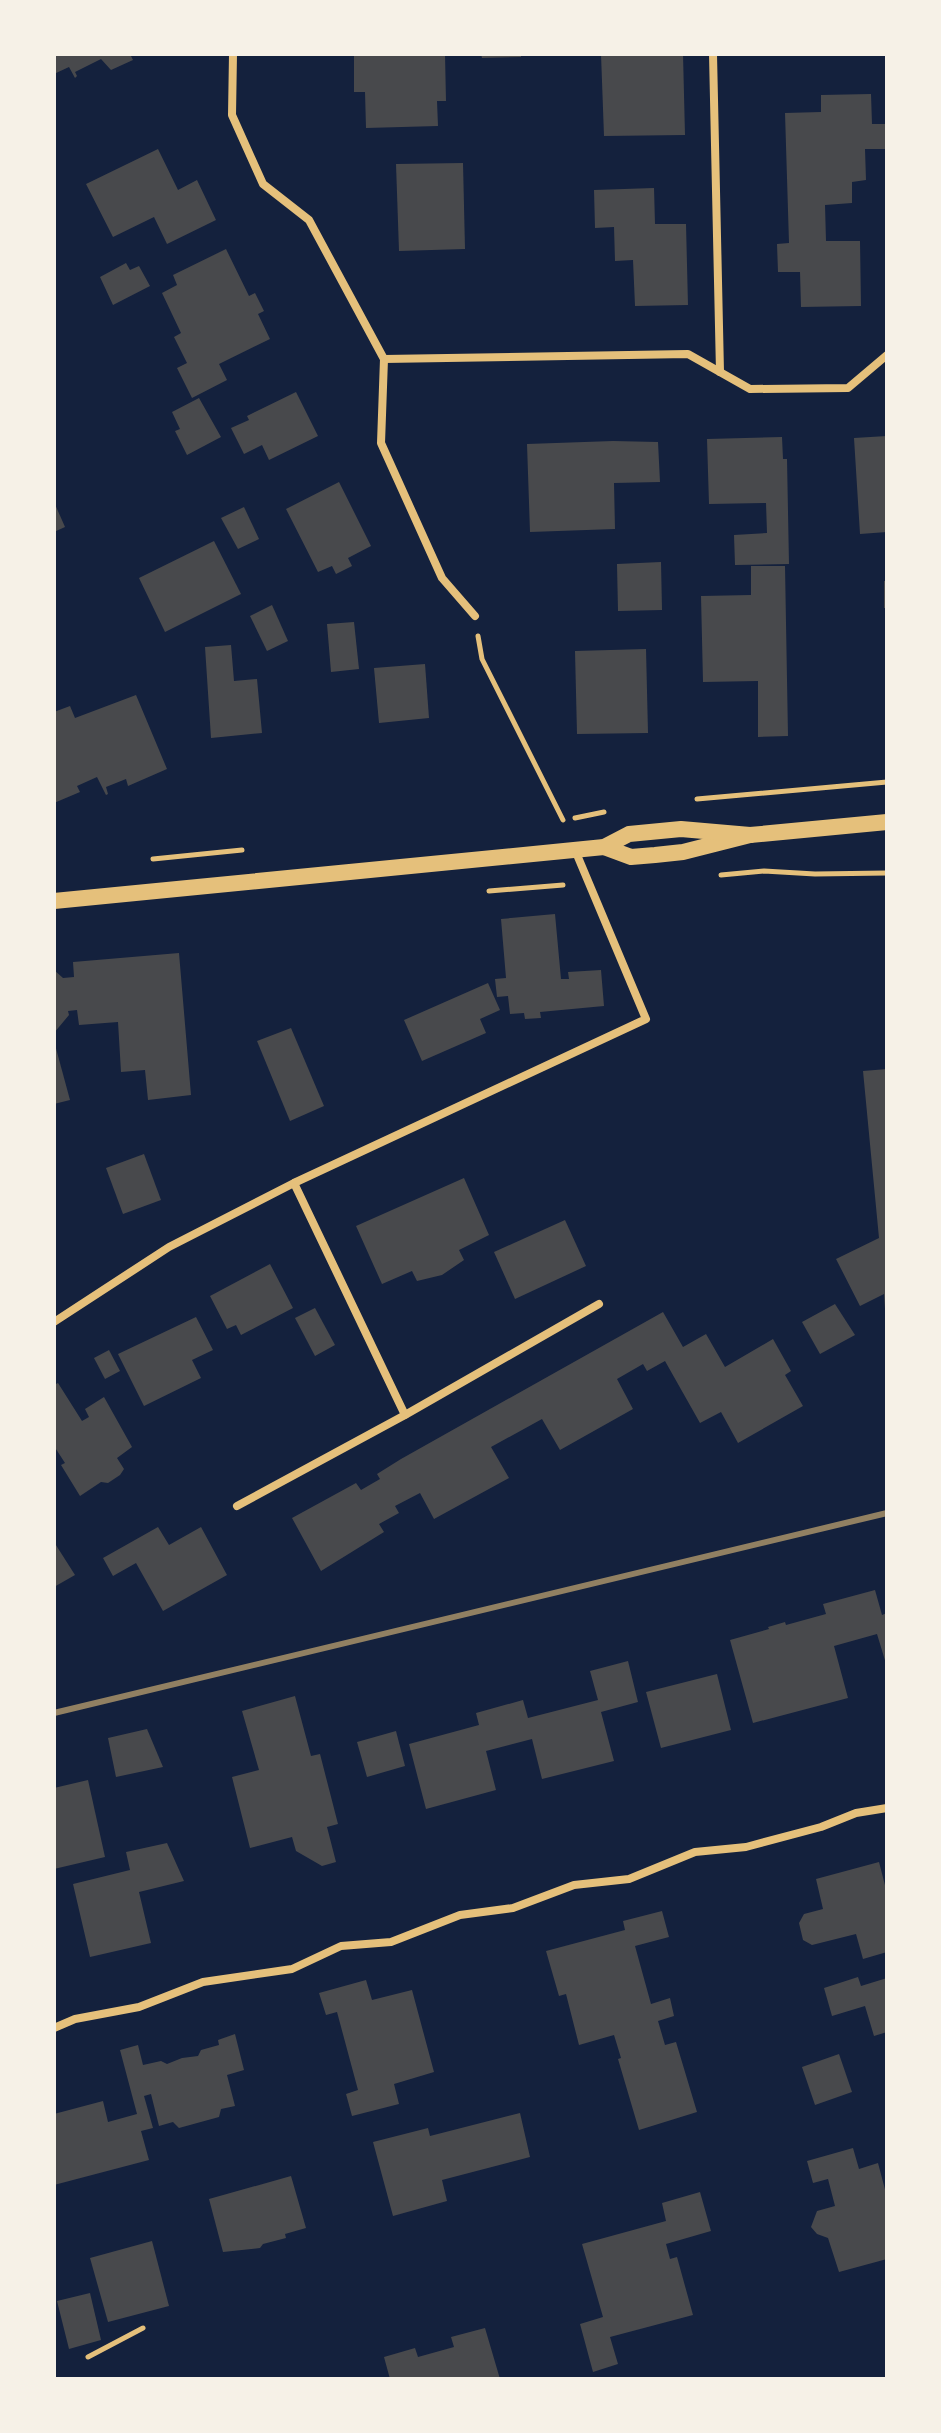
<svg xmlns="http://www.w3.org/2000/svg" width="941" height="2433" viewBox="0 0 941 2433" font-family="Literata,serif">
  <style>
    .building { fill: #48494c }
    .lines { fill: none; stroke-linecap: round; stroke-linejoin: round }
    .path { stroke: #e5c07b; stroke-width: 5 }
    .minor { stroke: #e5c07b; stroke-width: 8 }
    .secondary { stroke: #e5c07b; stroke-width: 16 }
    .rail { stroke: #918062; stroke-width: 6 }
  </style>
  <rect width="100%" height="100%" fill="#14213d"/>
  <g class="building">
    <path d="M54 54H130L133 60 111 70 101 59 75 72 77 76 75 78 69 67 54 74Z"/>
    <path d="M354 54H445L446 101H437L438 126 366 128 365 92H354Z"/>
    <path d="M481 54H521V57L482 58Z"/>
    <path d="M601 54H683L685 135 604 136Z"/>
    <path d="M871 94 872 124H887V149H865L866 180 852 182V203L825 205 826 241H860L861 306 801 307 800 272H778L777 244 789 243 785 113 821 112V95Z"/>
    <path d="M158 149 178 190 197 180 216 220 167 244 154 217 113 237 86 184Z"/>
    <path d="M463 163 465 249 399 251 396 164Z"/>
    <path d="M654 188 655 224H686L688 305 635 306 633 260 615 261 614 227 595 228 594 190Z"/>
    <path d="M226 249 249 296 255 293 264 311 258 314 270 339 219 364 227 380 192 398 177 368 187 363 174 337 181 333 162 293 177 285 173 275Z"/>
    <path d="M126 263 130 270 139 266 150 286 113 305 100 277Z"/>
    <path d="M296 392 318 436 269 460 262 445 244 454 231 428 249 420 247 416Z"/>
    <path d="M199 398 221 437 187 455 175 431 180 429 172 412Z"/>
    <path d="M887 436V532L860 534 854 438Z"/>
    <path d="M782 437 783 459H787L789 564 735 565 734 535 767 533 766 503 709 504 707 439Z"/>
    <path d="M613 441 658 442 660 482 614 483 615 529 530 532 527 444Z"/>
    <path d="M339 482 371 546 348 558 352 566 336 574 332 566 318 572 286 509Z"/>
    <path d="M54 502 65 527 54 532Z"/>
    <path d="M244 507 259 539 238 549 221 518Z"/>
    <path d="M214 541 241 594 165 632 139 578Z"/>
    <path d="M661 562 662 610 618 611 617 564Z"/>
    <path d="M751 566H785L788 736 758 737V681L703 682 701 596 751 595Z"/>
    <rect x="884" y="581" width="3" height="27"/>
    <path d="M272 605 288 641 267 651 250 616Z"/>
    <path d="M354 622 359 669 331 672 327 624Z"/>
    <path d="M231 645 234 681 257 679 262 733 211 738 205 647Z"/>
    <path d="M646 649 648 733 577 734 575 651Z"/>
    <path d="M425 664 429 718 379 723 374 668Z"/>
    <path d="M136 695 167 769 128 786 126 779 106 787 108 794 106 795 97 777 77 786 80 792 54 803V712L70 706 75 718Z"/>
    <path d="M555 914 561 979H569L568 972 601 970 604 1006 540 1012 541 1018 525 1019 524 1013 510 1014 508 996 497 997 495 979 506 978 501 919Z"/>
    <path d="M179 953 191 1095 148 1100 145 1070 121 1072 118 1022 79 1025 77 1010 68 1011 69 1015 54 1033V970L63 978 74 977 73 962Z"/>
    <path d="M488 983 500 1010 480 1019 486 1033 422 1061 404 1020Z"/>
    <path d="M291 1028 324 1106 290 1121 257 1041Z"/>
    <path d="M54 1041 70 1100 54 1104Z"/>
    <path d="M887 1069V1309H885L884 1294 860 1306 836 1259 879 1238 863 1071Z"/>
    <path d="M144 1154 161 1200 123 1214 106 1168Z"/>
    <path d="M464 1178 489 1235 459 1250 464 1260 442 1275 417 1281 412 1271 382 1284 356 1226Z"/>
    <path d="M565 1220 586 1266 515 1299 494 1252Z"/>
    <path d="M270 1264 293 1308 241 1335 236 1325 227 1329 210 1296Z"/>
    <path d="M835 1304 855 1335 820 1354 802 1322Z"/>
    <path d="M315 1308 335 1345 315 1356 295 1318Z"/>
    <path d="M663 1312 683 1347 706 1334 725 1367 773 1339 791 1371 785 1375 803 1406 738 1443 721 1412 700 1423 665 1361 647 1371 643 1364 617 1379 633 1409 560 1450 542 1419 491 1447 509 1478 434 1519 420 1493 395 1506 399 1513 379 1524 384 1532 321 1571 292 1518 356 1483 361 1490 380 1479 377 1474 401 1459Z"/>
    <path d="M196 1317 213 1350 192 1360 201 1378 144 1406 118 1354Z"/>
    <path d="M109 1350 120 1371 105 1379 94 1358Z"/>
    <path d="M58 1383 82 1421 89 1417 85 1409 104 1397 132 1447 117 1458 124 1469 120 1475 108 1483 101 1482 80 1496 61 1465 65 1463 54 1446V1385Z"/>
    <path d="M158 1527 169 1545 201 1527 227 1575 163 1611 136 1563 113 1576 103 1558Z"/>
    <path d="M54 1542 75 1575 54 1587Z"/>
    <path d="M875 1590 882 1615 887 1613V1667L877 1634 834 1646 848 1698 753 1723 730 1640 769 1629 768 1627 785 1622 786 1625 826 1614 823 1604Z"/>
    <path d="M628 1661 638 1702 601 1712 614 1761 542 1779 532 1739 486 1751 496 1790 426 1809 409 1744 479 1725 476 1713 523 1700 528 1718 598 1700 590 1671Z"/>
    <path d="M717 1674 731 1730 661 1748 646 1692Z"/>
    <path d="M295 1696 311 1756 320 1754 338 1824 327 1827 336 1862 322 1866 296 1851 292 1837 250 1848 232 1777 259 1770 242 1711Z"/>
    <path d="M147 1729 163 1767 116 1777 108 1738Z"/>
    <path d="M396 1731 405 1766 367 1777 357 1742Z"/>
    <path d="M88 1780 105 1857 54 1869V1788Z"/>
    <path d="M167 1843 184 1881 139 1892 151 1943 90 1957 73 1884 130 1870 126 1852Z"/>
    <path d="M879 1862 887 1893V1952L863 1959 856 1934 812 1945 803 1940 799 1923 804 1914 823 1909 816 1879Z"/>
    <path d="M662 1911 669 1937 635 1946 651 2004 670 1998 674 2016 658 2021 665 2045 676 2042 697 2112 639 2130 618 2059 621 2058 614 2035 579 2045 566 1994 559 1996 546 1951 625 1930 623 1921Z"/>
    <path d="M858 1977 861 1986 887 1978V2032L874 2036 865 2006 832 2016 824 1988Z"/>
    <path d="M366 1980 372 2000 412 1990 434 2072 394 2084 399 2104 352 2116 346 2094 358 2090 337 2012 326 2015 319 1993Z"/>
    <path d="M235 2034 244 2070 227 2075 235 2106 221 2109 219 2117 179 2128 173 2122 159 2126 151 2094 144 2096 153 2128 141 2131 149 2160 54 2185V2114L103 2101 108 2122 137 2114 120 2050 138 2045 143 2065 161 2061 167 2064 182 2058 198 2056 201 2050 219 2045 218 2040Z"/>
    <path d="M839 2054 852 2092 815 2105 802 2067Z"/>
    <path d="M520 2113 530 2157 442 2180 447 2201 393 2216 373 2142 428 2128 430 2136Z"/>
    <path d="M853 2148 859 2169 878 2163 887 2197V2259L839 2272 828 2238 817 2234 811 2227 817 2211 835 2206 828 2179 813 2183 807 2161Z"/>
    <path d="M291 2176 306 2228 285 2234 286 2238 263 2244 260 2248 223 2252 209 2199Z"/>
    <path d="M700 2192 711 2231 666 2244 670 2259 677 2257 693 2315 610 2337 618 2364 593 2372 580 2324 603 2317 582 2244 666 2221 662 2203Z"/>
    <path d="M152 2241 169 2306 108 2322 90 2258Z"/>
    <path d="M90 2293 101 2340 69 2349 57 2301Z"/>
    <path d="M485 2328 500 2379H390L384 2357 415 2348 418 2357 454 2347 451 2337Z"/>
  </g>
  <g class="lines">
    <g class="path">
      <path d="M478 636 482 659 563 820"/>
      <path d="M697 799 887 782"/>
      <path d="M575 818 604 812"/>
      <path d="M153 859 242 850"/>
      <path d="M721 875 764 871 815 874 887 873"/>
      <path d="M489 891 563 885"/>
      <path d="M88 2357 143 2328"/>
    </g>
    <g class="minor">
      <path d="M233 54 232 115 263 184 309 220 384 359 381 443 442 578 475 616"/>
      <path d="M713 54 720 372"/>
      <path d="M384 359 688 354 750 389 848 388 887 355"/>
      <path d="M294 1183 405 1415"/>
      <path d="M54 1322 169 1247 294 1183 646 1019 575 850"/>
      <path d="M237 1506 405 1415 599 1304"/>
      <path d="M54 2028 75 2019 139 2007 203 1982 292 1969 341 1946 391 1942 460 1915 513 1908 574 1885 629 1879 695 1852 746 1847 821 1827 856 1813 887 1808"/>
    </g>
    <g class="secondary">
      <path d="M604 847 631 857 655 855 683 852 750 835 887 822"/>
      <path d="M54 901 604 847 629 834 681 829 750 835"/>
    </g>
    <path class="rail" d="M54 1713 887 1513"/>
  </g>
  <rect width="941" height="2433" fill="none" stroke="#f6f1e7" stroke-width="112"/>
</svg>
